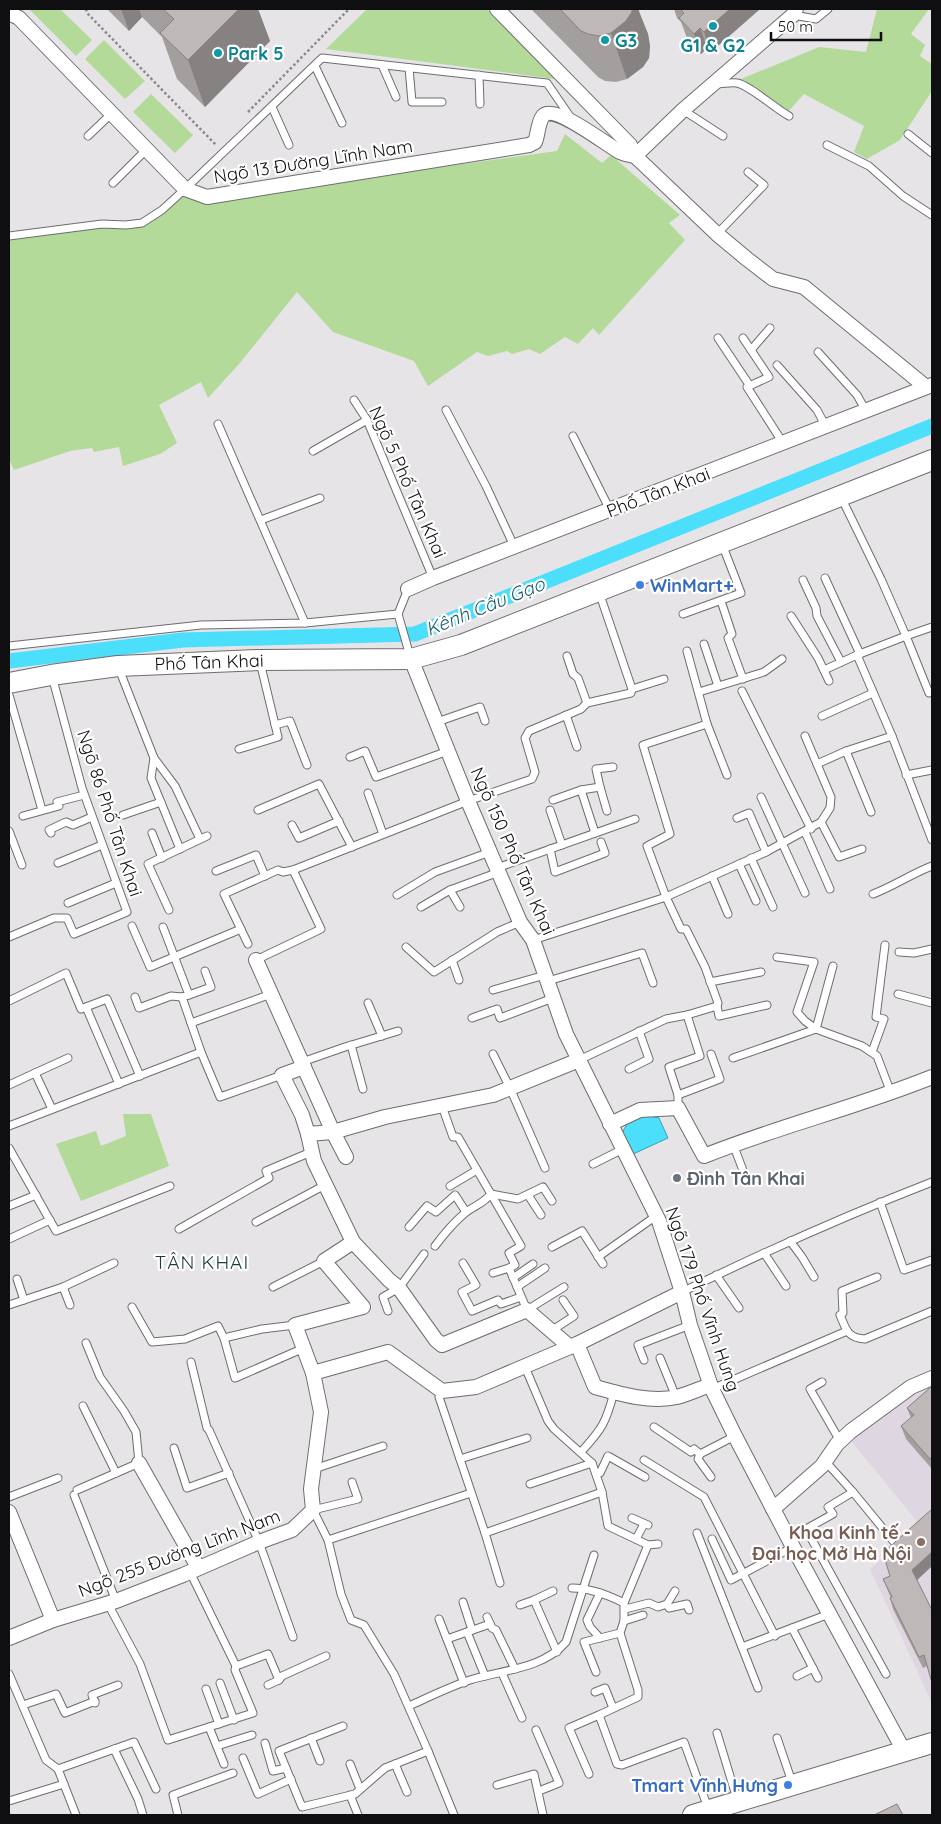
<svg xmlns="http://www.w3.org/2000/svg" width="941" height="1824" viewBox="0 0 941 1824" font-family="Quicksand,sans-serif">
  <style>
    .built { fill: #ded6e0 }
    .green { fill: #b3da99 }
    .water { fill: #4bdffb; stroke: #39a0b4 }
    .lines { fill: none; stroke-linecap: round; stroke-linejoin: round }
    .canal { stroke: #4bdffb; stroke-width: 15 }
    .lane-casing { stroke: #6e6c6f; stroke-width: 9 }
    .street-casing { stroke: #6e6c6f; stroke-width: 16 }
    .secondary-casing { stroke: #6e6c6f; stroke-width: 22 }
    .path { stroke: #8a888b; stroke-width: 2.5; stroke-dasharray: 2.5 2.5; stroke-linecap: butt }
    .lane { stroke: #fff; stroke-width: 7 }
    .street { stroke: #fff; stroke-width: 14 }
    .secondary { stroke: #fff; stroke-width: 20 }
    .wall { fill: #a39f9e }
    .shaded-wall { fill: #858281 }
    .building { fill: #beb9b8; stroke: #858281 }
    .culture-dot { fill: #0f9aa8; stroke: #fff; stroke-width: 2 }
    .shop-dot { fill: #3f7fe0; stroke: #fff; stroke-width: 2 }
    .worship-dot { fill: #6b7280; stroke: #fff; stroke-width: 2 }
    .education-dot { fill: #8d6e63; stroke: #fff; stroke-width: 2 }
    .labels { text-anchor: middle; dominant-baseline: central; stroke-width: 4.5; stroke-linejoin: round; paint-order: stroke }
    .culture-label { font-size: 18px; font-weight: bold; fill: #0d838f; stroke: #fff; text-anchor: start }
    .street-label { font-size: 18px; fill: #0f0e10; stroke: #fff }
    .shop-label { font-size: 18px; font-weight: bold; fill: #366cbe; stroke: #fff; text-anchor: start }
    .worship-label { font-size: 18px; font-weight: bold; fill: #5b616d; stroke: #fff; text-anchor: start }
    .education-label { font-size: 18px; font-weight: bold; fill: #785e54; stroke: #fff; text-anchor: end }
    .water-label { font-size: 19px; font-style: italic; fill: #205c68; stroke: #fff }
    .neighbourhood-label { font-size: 19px; letter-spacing: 1px; fill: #1b3c38; stroke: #fff }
  </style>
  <rect width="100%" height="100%" fill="#e7e4e8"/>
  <path class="built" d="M932 1382V1703L870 1569 920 1525 848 1437 911 1391Z"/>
  <g class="green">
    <path d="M29 9H60L92 40 76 56Z"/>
    <path d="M367 9H487L555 79 326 49Z"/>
    <path d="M877 9H929L911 34 925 45 920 56 932 64V91L900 140 867 159 854 152 864 126 804 94 786 114 741 79 819 47 866 52Z"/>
    <path d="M104 40 145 81 125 99 85 59Z"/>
    <path d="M151 94 193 135 175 153 133 112Z"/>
    <path d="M565 134 602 163 611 155 680 215 669 223 685 240 599 335 593 328 578 344 565 337 540 354 529 349 512 354 507 351 488 356 477 352 428 386 414 361 333 332 297 292 239 364 208 398 201 382 159 405 177 443 160 454 123 466 119 447 94 452 92 448 70 451 14 470 9 459V237L101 225H145L186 193 206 199 557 151Z"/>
    <path d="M123 1114H151L169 1166 81 1201 56 1144 96 1131 101 1146 126 1136Z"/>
  </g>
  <path class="water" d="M645 1115 659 1118 668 1138 631 1155 622 1133C628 1121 632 1117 645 1115Z"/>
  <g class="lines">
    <path class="canal" d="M9 661 183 640 415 634 932 426"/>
    <g class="lane-casing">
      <g id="lane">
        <path d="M793 15 816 19 828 9"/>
        <path d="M382 65 396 97"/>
        <path d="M315 66 342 123"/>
        <path d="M409 68 412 102H442"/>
        <path d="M479 75 480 104"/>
        <path d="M716 84C723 84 731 82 737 83 749 85 776 109 789 116"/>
        <path d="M272 107 289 145"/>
        <path d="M683 110 723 136"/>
        <path d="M908 134 932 153"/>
        <path d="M88 136 111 114"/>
        <path d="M827 145 869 166 903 196 932 215"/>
        <path d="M113 183 146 150"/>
        <path d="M717 234 764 185 748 172"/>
        <path d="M9 236 102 224 126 225 142 223 162 210 185 189 322 58 547 83 571 118"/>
        <path d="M718 338 750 386"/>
        <path d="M743 338 769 377 747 387 783 443"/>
        <path d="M751 350 770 328"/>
        <path d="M818 352 857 395 866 411"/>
        <path d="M777 365 817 410 826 427"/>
        <path d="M354 400 367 420 433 578"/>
        <path d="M446 410 486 486 514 546"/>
        <path d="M218 424 305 623"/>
        <path d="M573 436 610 510"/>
        <path d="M313 451 367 420"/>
        <path d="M841 497 881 579 906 636 857 655 892 736 932 840"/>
        <path d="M261 520 320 498"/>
        <path d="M825 578 860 654"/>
        <path d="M803 580 816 608 817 616 841 662"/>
        <path d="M408 589 398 614 410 656"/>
        <path d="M721 601 732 634 728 638 743 679"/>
        <path d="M683 614 741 593 722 544"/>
        <path d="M791 616 818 658 829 681"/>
        <path d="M704 644 718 686"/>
        <path d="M9 646 201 625 305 623 398 614"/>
        <path d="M687 651 707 724 727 775"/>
        <path d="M567 656 573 674 578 678 587 703"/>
        <path d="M119 669 154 758 175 786 200 839"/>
        <path d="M824 670 857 655"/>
        <path d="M632 689 664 679"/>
        <path d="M742 691 811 829"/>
        <path d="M699 692 764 672 782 659"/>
        <path d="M929 693 906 636 932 627"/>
        <path d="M9 695 42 810"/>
        <path d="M566 715 577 747"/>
        <path d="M822 716 873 693"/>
        <path d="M437 722 480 707 485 721"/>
        <path d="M707 724 643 745 670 834 647 846 666 897 681 929H686L705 967 718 1003 717 1006 719 1016 767 1005"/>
        <path d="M275 725 290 721 307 765"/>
        <path d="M239 749 278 737 260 662"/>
        <path d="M846 751 871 812"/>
        <path d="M350 757 365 751 376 777 448 751"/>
        <path d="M154 758 151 778 180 849"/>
        <path d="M817 764 846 751 892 736"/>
        <path d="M906 775 932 770"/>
        <path d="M600 787 607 811"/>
        <path d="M368 793 383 834"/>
        <path d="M761 797 805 893"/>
        <path d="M553 800 581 790"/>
        <path d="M258 810 319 784 352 847"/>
        <path d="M550 810 562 845"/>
        <path d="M123 815 161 802"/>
        <path d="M23 816 59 806 57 802 84 795"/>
        <path d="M737 818 749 813 766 852"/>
        <path d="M821 822 839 857 862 849"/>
        <path d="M292 825 299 838 339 821"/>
        <path d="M9 831 22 865"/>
        <path d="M805 832 830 889"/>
        <path d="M51 833 49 830 66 822 73 825 92 817"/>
        <path d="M152 833 162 858"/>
        <path d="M595 833 581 790 600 787 596 769 613 767"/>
        <path d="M550 849 555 872 605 853 601 842"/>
        <path d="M751 858 773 907"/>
        <path d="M58 863 102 845"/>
        <path d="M739 864 756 901"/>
        <path d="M497 868 635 819"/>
        <path d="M216 871 256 855 265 876"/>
        <path d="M712 876 728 914"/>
        <path d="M450 890 460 907"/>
        <path d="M873 894C894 886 911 874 932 866"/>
        <path d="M397 895 435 872 490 852"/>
        <path d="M68 903 116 883"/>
        <path d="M421 907 450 890 499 872"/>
        <path d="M169 910 148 864 207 836"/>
        <path d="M132 926 150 967 241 929"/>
        <path d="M163 927 189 995 182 997"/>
        <path d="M9 937 54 918H67L74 934 127 912 82 788 52 676"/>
        <path d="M533 940 666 897 766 852 821 822 830 808 831 797 805 736"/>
        <path d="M248 944 224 894 278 870 283 872 293 870 468 801 532 779 535 772 525 738 529 731 581 709 587 703 631 693 632 689 599 592"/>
        <path d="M406 947 434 972 497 932 520 922"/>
        <path d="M899 952 914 953 932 949"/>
        <path d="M777 957 814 962 797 1012 805 1021 816 1029 862 1046 877 1056 891 1093"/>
        <path d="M256 960 321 929 293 870"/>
        <path d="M452 960 459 980"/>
        <path d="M548 981 642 953 653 983"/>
        <path d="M710 982 761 972"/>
        <path d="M493 990 545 975"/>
        <path d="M898 994 932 1003"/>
        <path d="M189 995 211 987 205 971"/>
        <path d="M135 997 139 1008 171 996 182 997"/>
        <path d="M182 997 201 1052 220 1097 282 1075"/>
        <path d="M9 1001 66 973 81 1009 86 1007 119 1084"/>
        <path d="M368 1003 382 1036"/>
        <path d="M86 1007 107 999 140 1076"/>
        <path d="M472 1018 497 1009 500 1018 553 998"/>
        <path d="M191 1023 271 994"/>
        <path d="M351 1045 363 1089"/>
        <path d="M872 1052 884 1019 876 1017 885 945"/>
        <path d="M493 1054 510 1088 545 1168"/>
        <path d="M733 1058 816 1029 833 966"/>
        <path d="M579 1060 666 1019 687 1015 717 1006"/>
        <path d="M302 1062 345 1047 398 1031"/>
        <path d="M629 1069 649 1059 639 1031"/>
        <path d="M35 1073 68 1058"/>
        <path d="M9 1085 35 1073 52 1109"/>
        <path d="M678 1095 720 1079 711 1054"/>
        <path d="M442 1106 453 1137H458L521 1246 509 1253 515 1265 509 1268"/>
        <path d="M678 1108V1095L669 1067 700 1056 687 1015"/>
        <path d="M9 1126 201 1052"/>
        <path d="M733 1144 747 1181"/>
        <path d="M9 1148 56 1231 170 1186"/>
        <path d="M593 1164 623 1149"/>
        <path d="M450 1186 477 1170"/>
        <path d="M491 1194 518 1199 543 1187 552 1201"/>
        <path d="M528 1195 541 1215"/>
        <path d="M880 1202 904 1270 932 1260"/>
        <path d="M9 1206 36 1195"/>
        <path d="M256 1222 325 1185"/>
        <path d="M409 1227 427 1206 436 1212 455 1195 466 1212"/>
        <path d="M179 1229 269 1178 266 1171 311 1152"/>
        <path d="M9 1239 50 1220"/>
        <path d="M790 1241 802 1257 814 1277"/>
        <path d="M435 1246C444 1234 453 1223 465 1213 474 1206 484 1203 491 1194"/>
        <path d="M552 1247 582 1231 603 1264"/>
        <path d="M764 1253 786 1286"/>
        <path d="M598 1257 656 1216"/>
        <path d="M463 1263 476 1285 462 1292 472 1311 498 1300 501 1304 521 1297"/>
        <path d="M493 1273 509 1268 527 1310 564 1287"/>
        <path d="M716 1275 739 1308"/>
        <path d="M877 1277 842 1291 843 1313 840 1315C846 1329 847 1338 865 1339L932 1311"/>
        <path d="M513 1278 533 1264"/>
        <path d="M17 1279 24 1300"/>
        <path d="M63 1287 70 1305"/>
        <path d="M273 1287 324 1261"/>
        <path d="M517 1287 545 1268"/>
        <path d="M682 1292C764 1252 847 1215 932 1182"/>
        <path d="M9 1305 63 1287 114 1263"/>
        <path d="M132 1307 152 1342 185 1339 218 1326 224 1338 262 1329 295 1325"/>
        <path d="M388 1311 383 1297 399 1288 424 1254"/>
        <path d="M551 1331 574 1316 563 1300"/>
        <path d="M224 1338 235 1378 304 1348"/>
        <path d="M660 1358 676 1397"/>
        <path d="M644 1360 638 1345 690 1325"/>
        <path d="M191 1362 207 1428 209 1430 259 1542 293 1637"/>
        <path d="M525 1367 548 1421 554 1429 592 1463 602 1492 608 1526 648 1545 624 1603V1621L620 1633 638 1690V1697L599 1715 617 1764 622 1765 684 1742 708 1808"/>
        <path d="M822 1382 810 1389 840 1441"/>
        <path d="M712 1389 847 1331"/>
        <path d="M442 1391 439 1397 485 1533 500 1583"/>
        <path d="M83 1406 116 1473"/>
        <path d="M654 1427 691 1452 694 1449 700 1454 735 1436"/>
        <path d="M174 1448 187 1488 229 1473"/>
        <path d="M581 1452C602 1429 606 1423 614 1392"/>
        <path d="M700 1454 698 1459 711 1477"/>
        <path d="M460 1459 527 1438"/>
        <path d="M644 1460 704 1497 775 1636"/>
        <path d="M825 1461 853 1492 894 1542"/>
        <path d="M314 1469 383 1446"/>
        <path d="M596 1473H600L608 1456 645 1477"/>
        <path d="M352 1482 358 1499 313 1510 328 1540 341 1594 351 1620 364 1625 394 1674 428 1751 454 1815"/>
        <path d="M530 1484 592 1463"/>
        <path d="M77 1490 139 1463 136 1432 124 1411 100 1377 86 1343"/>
        <path d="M853 1492 828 1507 833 1514 806 1529 886 1674"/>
        <path d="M74 1495 116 1601"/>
        <path d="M9 1497 58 1478"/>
        <path d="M632 1518 648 1525"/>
        <path d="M485 1533 602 1492"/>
        <path d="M697 1533 758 1688"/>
        <path d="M636 1539 644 1524"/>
        <path d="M712 1539 731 1580 793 1547"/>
        <path d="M328 1540 471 1493"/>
        <path d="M648 1545 658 1544"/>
        <path d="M190 1572 236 1666 268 1654 279 1680"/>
        <path d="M572 1588C590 1588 608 1595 624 1603"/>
        <path d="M553 1591 534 1600 557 1652"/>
        <path d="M600 1593 587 1620 590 1627 600 1638"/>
        <path d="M463 1602 472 1630"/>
        <path d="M108 1604 140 1664 168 1740 253 1713 235 1670 236 1666"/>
        <path d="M667 1604 669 1608 687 1604 689 1610"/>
        <path d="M520 1605 534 1600"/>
        <path d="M625 1609 649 1603 658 1607 667 1604 675 1591"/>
        <path d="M487 1617 492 1628 496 1630 515 1669"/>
        <path d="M439 1619 464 1683"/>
        <path d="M624 1621 643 1615"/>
        <path d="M792 1628 818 1678"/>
        <path d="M467 1632 485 1676"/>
        <path d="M447 1639 490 1624"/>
        <path d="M742 1647 829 1614"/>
        <path d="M596 1672 584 1642 620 1633"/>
        <path d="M502 1673 522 1718"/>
        <path d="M9 1674 46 1760 58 1769 76 1815"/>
        <path d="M797 1676 813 1668"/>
        <path d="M220 1683 234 1720"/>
        <path d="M268 1685 279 1680 282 1676 326 1656"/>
        <path d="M206 1689 219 1724"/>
        <path d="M595 1692 605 1688 613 1708"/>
        <path d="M95 1703 92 1695 118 1685"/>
        <path d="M23 1705 56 1694 65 1713 95 1701"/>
        <path d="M409 1706C429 1697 449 1687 470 1680 502 1670 543 1669 566 1642L594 1555"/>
        <path d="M343 1726 279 1751 302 1807 355 1794 385 1768 428 1751"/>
        <path d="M209 1727 224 1764"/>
        <path d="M536 1730 559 1783 539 1791"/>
        <path d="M717 1733 737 1799"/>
        <path d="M311 1738 320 1761"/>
        <path d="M777 1738 793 1785"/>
        <path d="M265 1743 273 1771 286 1768"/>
        <path d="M217 1746 252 1735"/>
        <path d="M114 1749 138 1799 143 1815"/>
        <path d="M243 1758 258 1794 291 1779"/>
        <path d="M350 1764 360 1789"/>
        <path d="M395 1764 407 1792"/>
        <path d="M58 1769 134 1742 156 1789"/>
        <path d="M589 1774 569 1728 599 1715"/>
        <path d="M497 1785 534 1774 543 1815"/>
        <path d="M350 1795 358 1815"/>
        <path d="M9 1801 64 1784"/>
        <path d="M178 1815 173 1795 233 1773"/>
      </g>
    </g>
    <g class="street-casing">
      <g id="street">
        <path d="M497 9 630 145 635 156 717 234 747 259 773 279 804 287 926 387"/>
        <path d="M9 13 19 18 185 189 207 197 529 145 535 142C538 135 538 122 543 116 554 103 608 146 620 152 624 154 630 155 635 156"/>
        <path d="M635 156 683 110 793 15 796 9"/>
        <path d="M408 589 433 578 932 385"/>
        <path d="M411 659 468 801 520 922 533 940 566 1034 659 1221 682 1292 690 1325 712 1389 735 1436 793 1547 904 1751"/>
        <path d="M256 960 333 1132 346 1157"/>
        <path d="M304 1067 282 1075 302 1115 308 1134 314 1161 353 1242 389 1280 399 1288 436 1340 442 1345 527 1310 570 1347"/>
        <path d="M610 1124 640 1110 678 1108 704 1156C779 1126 858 1107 932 1077"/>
        <path d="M308 1134 333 1132 385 1117 493 1095 579 1060"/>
        <path d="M577 1344 595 1387C620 1394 651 1403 677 1397 688 1394 699 1389 710 1385"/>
        <path d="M313 1373 295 1325 363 1307 324 1261 353 1242"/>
        <path d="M139 1463 198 1567"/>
        <path d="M773 1509 822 1466 837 1444 851 1431 911 1387 932 1378"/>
        <path d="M9 1512 53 1620"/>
        <path d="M9 1638 53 1620 116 1601 183 1575 259 1542 292 1530 313 1510 311 1489 321 1412 313 1373 388 1352 442 1391 476 1387 577 1344 682 1292"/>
      </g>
    </g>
    <g class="secondary-casing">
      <g id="secondary">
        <path d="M9 683 51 675 118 666 259 660 411 659 461 645 932 460"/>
        <path d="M693 1815 932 1743"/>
      </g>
    </g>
    <g class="path">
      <path d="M86 9 87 13 216 145"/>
      <path d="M248 112 349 9"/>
    </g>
    <use href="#lane" class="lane"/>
    <use href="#street" class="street"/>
    <use href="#secondary" class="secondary"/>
  </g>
  <g class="wall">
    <path d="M107 9H258L270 41 205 107 177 79 162 37 142 17 129 31Z"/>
    <path d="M531 9H638L648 34 650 46 649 58 643 67 627 79 616 82 605 81 598 77Z"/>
    <path d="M674 9H760L711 52 707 48 701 54 687 38 681 22 677 18Z"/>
    <path d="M932 1386V1469L906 1439 901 1426 911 1418 907 1408Z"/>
    <path d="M932 1509V1566L917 1580 927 1666 923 1668 893 1609 890 1598H891L883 1579 890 1576 887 1558 885 1551Z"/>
  </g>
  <g class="shaded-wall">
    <path d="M121 9H139L142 17 129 31Z"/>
    <path d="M239 9H258L270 41 205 107 188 60Z"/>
    <path d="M632 9H638L648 34 650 46 649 58 643 67 627 79 611 33Z"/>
    <path d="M730 9H760L711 52 704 32Z"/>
    <path d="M700 28 707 48 701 54 694 34Z"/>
    <path d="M932 1552V1566L916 1581 912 1570Z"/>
  </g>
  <g class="building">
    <path d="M163 9H239L188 60 160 33 174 19Z"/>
    <path d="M560 9H632V12L626 21 611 33 599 36 588 34 581 31Z"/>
    <path d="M680 9H730L704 32 700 28 694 34 679 18 684 13Z"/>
    <path d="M932 1386V1458L930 1459 901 1426 914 1415 907 1408Z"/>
    <path d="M932 1509V1552L912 1570 932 1610V1683L924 1655 919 1657 890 1598 892 1597 883 1579 890 1576 886 1563 888 1554 885 1551Z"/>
    <path d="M897 1804 903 1815H874Z"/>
  </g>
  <g class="culture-dot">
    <circle cx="713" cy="26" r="5"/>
    <circle cx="605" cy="40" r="5"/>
    <circle cx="218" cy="53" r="5"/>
  </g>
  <g class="shop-dot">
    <circle cx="640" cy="585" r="5"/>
    <circle cx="788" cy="1785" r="5"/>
  </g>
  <circle class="worship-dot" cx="677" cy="1178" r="5"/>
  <circle class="education-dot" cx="921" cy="1542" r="5"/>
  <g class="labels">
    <g class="culture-label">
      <text x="615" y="40">G3</text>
      <text x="713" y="45" text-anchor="middle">G1 &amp; G2</text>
      <text x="228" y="53">Park 5</text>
    </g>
    <g class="street-label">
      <text transform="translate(313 161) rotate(-9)">Ngõ 13 Đường Lĩnh Nam</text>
      <text transform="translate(408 482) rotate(66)">Ngõ 5 Phố Tân Khai</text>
      <text transform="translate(658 492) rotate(-21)">Phố Tân Khai</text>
      <text transform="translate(209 662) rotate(-2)">Phố Tân Khai</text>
      <text transform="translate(110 813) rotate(72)">Ngõ 86 Phố Tân Khai</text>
      <text transform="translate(513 851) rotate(66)">Ngõ 150 Phố Tân Khai</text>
      <text transform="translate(703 1299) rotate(71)">Ngõ 179 Phố Vĩnh Hưng</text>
      <text transform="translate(179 1553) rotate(-21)">Ngõ 255 Đường Lĩnh Nam</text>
    </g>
    <g class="shop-label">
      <text x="650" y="585">WinMart+</text>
      <text x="778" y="1785" text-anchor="end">Tmart Vĩnh Hưng</text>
    </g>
    <g class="worship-label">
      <text x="687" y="1178">Đình Tân Khai</text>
    </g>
    <g class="education-label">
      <text x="911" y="1532">Khoa Kinh tế -<tspan x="911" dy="21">Đại học Mở Hà Nội</tspan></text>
    </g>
    <g class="water-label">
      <text transform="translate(485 606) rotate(-22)">Kênh Cầu Gạo</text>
    </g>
    <g class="neighbourhood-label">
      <text x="202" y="1262">TÂN KHAI</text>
    </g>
  </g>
  <rect width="941" height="1824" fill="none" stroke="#0f0e10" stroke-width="20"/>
  <path d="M771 32v8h110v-8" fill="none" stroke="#0f0e10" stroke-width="2.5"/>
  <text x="778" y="32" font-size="15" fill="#0f0e10" stroke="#ffffff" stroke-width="4" paint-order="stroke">50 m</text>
</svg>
